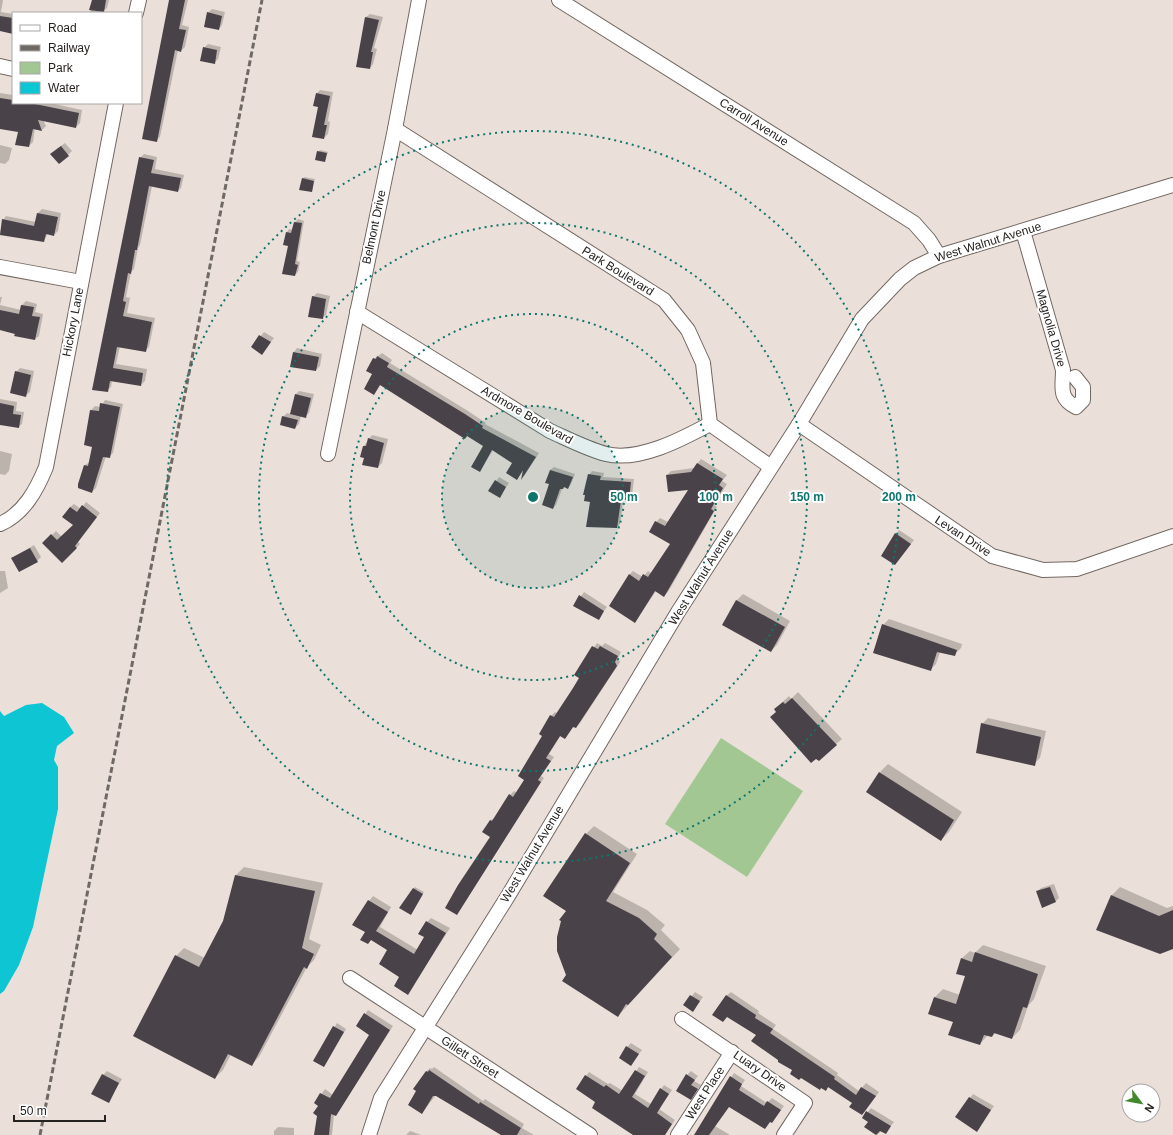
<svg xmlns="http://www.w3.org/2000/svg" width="1173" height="1135" viewBox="0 0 1173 1135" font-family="Arial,sans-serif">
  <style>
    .green { fill: #a3c793 }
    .water { fill: #0dc5d3 }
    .shadow { fill: #0003 }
    .building { fill: #4a4249 }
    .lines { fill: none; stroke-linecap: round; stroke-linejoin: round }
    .street-casing { stroke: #726862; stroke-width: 16 }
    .street { stroke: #fff; stroke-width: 14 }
    .rail { stroke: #6f6965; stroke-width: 3; stroke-dasharray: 6 3; stroke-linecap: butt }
    .ring { fill: none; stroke: #0f766e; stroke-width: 2; stroke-dasharray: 2 4 }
    .labels { text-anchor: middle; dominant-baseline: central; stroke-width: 4; stroke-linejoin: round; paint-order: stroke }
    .street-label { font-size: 12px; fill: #262220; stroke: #fff }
    .centre { fill: #0f766e; stroke: #fff; stroke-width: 2 }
    .ring-label { font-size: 12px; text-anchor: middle; font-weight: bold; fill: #0f766e; stroke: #fff; stroke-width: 4; stroke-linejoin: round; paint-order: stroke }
  </style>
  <rect width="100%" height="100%" fill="#ebe0d9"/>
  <path class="green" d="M721 738 803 791 747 877 665 824Z"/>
  <path class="water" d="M42 703 64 717 74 733 57 746 54 760 58 767V809L33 927 19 965 4 991 0 994V711L4 716 26 705Z"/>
  <g class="shadow">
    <path d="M0 0H3L1 12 13 14V33L0 30Z"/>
    <path d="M93 0H109L107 8 101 13H90Z"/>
    <path d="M171 0H188L182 25 189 27 185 47 181 51 178 50 160 137 156 141Z"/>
    <path d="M212 9 225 12 222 25 219 29 208 13Z"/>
    <path d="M370 14 383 17 374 48 377 49 373 64 370 68 366 17Z"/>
    <path d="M208 44 221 47 218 59 214 63 204 48Z"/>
    <path d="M320 90 333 92 328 121 330 122 328 134 324 138 317 93Z"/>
    <path d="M0 93 13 95V103H50L82 110 80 123 76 127 43 120 46 126 42 130 35 128 33 142 29 146 19 131 0 127Z"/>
    <path d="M65 143 72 151 60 163 55 150Z"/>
    <path d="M0 145 12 148 9 160 5 164 0 163Z"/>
    <path d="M320 150 328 152 325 161 318 152Z"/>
    <path d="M144 154 157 157 155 169 184 175 181 188 178 191 152 186 140 245 138 248 134 269 131 272 126 297 130 298 127 313 155 318 149 347 145 351 120 346 116 364 147 369 145 381 141 385 112 381 111 387 107 391 140 158Z"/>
    <path d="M304 177 315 179 312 191 303 179Z"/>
    <path d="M42 209 61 213 58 231 54 235 48 233 44 241 0 234 3 220 6 216 36 222 38 213Z"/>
    <path d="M298 219 304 221 297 261 300 262 298 272 295 275 287 232 289 229 293 230 295 222Z"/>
    <path d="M317 293 330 296 326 315 322 318 313 297Z"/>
    <path d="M0 297H2L0 305 21 310 22 305 26 301 37 304 35 312 43 314 39 336 35 339 0 330Z"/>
    <path d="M264 332 274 338 262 353 252 347Z"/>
    <path d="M297 348 322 354 320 366 316 370 291 366 294 352Z"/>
    <path d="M382 353 392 360 390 363 468 411 486 423 485 424 539 453 525 475 523 477 524 470 517 479 514 462 493 450 480 471 485 446 381 384 374 393V359Z"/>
    <path d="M20 368 34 371 30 392 26 395 16 372Z"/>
    <path d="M299 391 314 394 309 413 305 416 301 415 299 424 295 428 283 417 287 413 291 414 296 394Z"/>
    <path d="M0 399 17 402 16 411 24 412 22 424 18 427 0 424Z"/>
    <path d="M105 400 123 404 113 453 109 457 106 456 96 488 92 492 79 488 85 465 90 462 93 446 91 410 95 406 101 407Z"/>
    <path d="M372 435 388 439 382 463 378 467 365 457 364 446Z"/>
    <path d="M0 451 12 454 9 471 5 475 0 474Z"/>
    <path d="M701 459 727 475 722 481 727 484 714 505 717 507 668 592 664 596 656 591 635 622 629 575 633 571 643 577 648 571 651 573 672 544 656 522 660 518 668 522 690 489 667 475 671 471 694 468Z"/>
    <path d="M554 467 575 474 571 484 568 488 564 486 562 489 556 505 553 508 550 470Z"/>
    <path d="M592 471 604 473 603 477 634 479 632 496 629 499H623L620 524 617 527 591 501 589 475Z"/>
    <path d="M499 477 509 483 500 496 490 491Z"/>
    <path d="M86 502 100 513 78 542 80 544 62 562 44 543 56 531 62 537 75 525 70 507 74 504 81 509Z"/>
    <path d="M899 530 914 540 895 564 896 534Z"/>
    <path d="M34 545 41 557 37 561 12 558Z"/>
    <path d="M0 571H5L8 588 0 593Z"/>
    <path d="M584 592 607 607 598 619 574 606Z"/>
    <path d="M743 594 790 621 777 645 771 651 723 624 737 600Z"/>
    <path d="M889 619 962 644 961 648 955 654 940 652 936 664 930 670 883 625Z"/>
    <path d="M597 643 602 646 605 643 621 652 618 658 620 662 580 723 576 727 574 726 565 738 561 735 549 754 554 757 541 776 544 778 457 914 491 836 484 832 491 820 496 817 510 795 514 791 517 793 526 779 551 716 555 712 558 714 580 678 575 675Z"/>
    <path d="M798 692 842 739 836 744 775 709 789 696 791 699Z"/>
    <path d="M988 718 1046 731 1040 758 1034 764 982 724Z"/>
    <path d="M888 764 962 812 949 832 941 840 880 772Z"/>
    <path d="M594 826 637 854 613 892 647 910 665 925 661 930 680 949 618 1016 567 975 568 911 586 834Z"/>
    <path d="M244 867 323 883 309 939 321 945 314 960 307 967 259 1057 251 1065 231 1054 223 1070 215 1078 176 956 184 948 205 958 224 921 236 875Z"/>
    <path d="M1054 884 1059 898 1056 901 1037 892 1041 888Z"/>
    <path d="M415 887 424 892 412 912 401 908Z"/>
    <path d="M1120 887 1167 908 1173 906V947L1098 929 1112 895Z"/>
    <path d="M373 896 391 907 380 927 418 950 426 937 427 922 431 918 450 928 408 993 389 949 366 932 369 901Z"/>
    <path d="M983 945 1046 966 1034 999 1028 1006 1020 1030 1012 1038 996 1033 992 1036 988 1035 980 1044 954 1021 930 1013 935 997 943 989 960 995 966 975 962 958 970 951 975 953Z"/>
    <path d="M695 992 703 997 693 1011 685 1005Z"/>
    <path d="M731 992 759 1011 758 1013 776 1025 773 1029 838 1073 837 1075 859 1091 866 1083 879 1092 866 1110 862 1114 853 1102 829 1087 826 1089 794 1070 757 1035 725 997Z"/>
    <path d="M368 1010 393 1026 339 1111 336 1115 334 1114 332 1135H316L318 1115 314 1114 319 1105 315 1103 325 1089 333 1095 371 1034 357 1026Z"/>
    <path d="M337 1023 346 1029 324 1066 315 1060Z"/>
    <path d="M631 1043 642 1050 631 1064 627 1047Z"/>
    <path d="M434 1067 483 1101 485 1099 524 1124 522 1128 534 1135H503L436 1095 422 1113 426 1072 430 1068 432 1069Z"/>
    <path d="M639 1067 648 1072 635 1094 651 1104 664 1085 672 1090 659 1109 675 1120 665 1135H636L596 1101 586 1076 589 1072 608 1084 610 1083 623 1091Z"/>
    <path d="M107 1071 122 1079 108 1102 103 1075Z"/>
    <path d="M691 1071 698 1076 694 1081 701 1085 690 1099 687 1075Z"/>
    <path d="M734 1073 745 1080 741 1086 767 1103 772 1098 784 1106 772 1122 729 1106 715 1126 730 1135H695Z"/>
    <path d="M973 1094 994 1106 977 1130 970 1098Z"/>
    <path d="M871 1108 894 1122 885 1133 881 1131 877 1135 866 1127 869 1122 863 1118Z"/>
    <path d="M278 1127 294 1128V1135H274V1131Z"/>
    <path d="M410 1131 421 1135H406Z"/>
  </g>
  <g class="building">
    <path d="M92 0H106L104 12 89 10Z"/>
    <path d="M169 0H185L179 29 186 30 181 52 175 50 157 142 142 139Z"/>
    <path d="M207 12 222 16 219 30 204 27Z"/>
    <path d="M0 16 13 18V34L0 31Z"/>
    <path d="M365 17 379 20 371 52H373L370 69 356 67Z"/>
    <path d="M203 47 217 50 215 64 200 61Z"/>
    <path d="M316 93 330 96 324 125H327L324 139 312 137 318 107 313 106Z"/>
    <path d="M0 98 13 100V103H30L79 113 76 128 38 120 42 131 33 129 29 147 15 145 18 132 0 129Z"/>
    <path d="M61 146 69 156 59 164 50 154Z"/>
    <path d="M317 151 327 153 325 162 315 160Z"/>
    <path d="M139 157 154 160 151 173 181 178 178 192 149 186 137 250H135L131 274 128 273 123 301 126 302 123 316 152 322 146 352 117 347 113 368 143 373 141 386 110 381 108 392 92 390Z"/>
    <path d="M302 178 314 181 312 192 299 190Z"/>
    <path d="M37 213 58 217 54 236 46 234 44 242 0 235 2 219 34 226Z"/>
    <path d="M294 222 302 223 295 264 298 265 295 276 282 274 288 246 283 245 286 232 291 233Z"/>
    <path d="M312 296 326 299 323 319 308 317Z"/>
    <path d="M21 305 34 307 32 316 40 317 35 340 14 336 15 334 0 330V310L19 314Z"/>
    <path d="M259 335 271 342 262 355 251 347Z"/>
    <path d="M293 352 319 357 316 371 290 367Z"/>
    <path d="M377 356 389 363 387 367 465 414 483 426 482 428 536 457 521 480 523 470 517 480 506 473 512 463 492 450 480 472 471 467 483 446 467 436 465 439 380 385 374 395 364 389 372 374 366 371 373 358 376 359Z"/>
    <path d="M15 371 31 375 26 397 10 393Z"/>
    <path d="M295 394 311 398 306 418 290 414Z"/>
    <path d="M0 403 14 406 13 414 21 415 19 428 0 425Z"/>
    <path d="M100 403 120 407 110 458 103 457 92 493 78 488V484L84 465 88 466 92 447 84 445 90 410 99 411Z"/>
    <path d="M282 416 298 420 295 429 280 425Z"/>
    <path d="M368 438 384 443 378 468 362 465 364 458 360 457 363 446H366Z"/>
    <path d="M697 463 723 479 719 485 723 488 711 509 714 511 664 597 655 591 635 623 609 606 629 574 639 581 643 574 648 577 670 544 649 532 655 521 665 526 688 490 668 492 666 475 691 472Z"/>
    <path d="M550 470 573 477 568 489 564 487 563 489H560L553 509 542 505 549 484 545 483Z"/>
    <path d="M588 474 601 476 600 480 631 482 629 500H621L617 528 586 527 590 502 584 501 585 495H583Z"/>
    <path d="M495 480 506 487 500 498 488 491Z"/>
    <path d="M82 505 97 517 75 546 77 548 62 563 42 543 51 534 57 540 73 525 62 517 70 507 77 512Z"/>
    <path d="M895 533 911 544 895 565 881 556Z"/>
    <path d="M30 548 38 562 19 572 11 558Z"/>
    <path d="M579 595 604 611 599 620 573 606Z"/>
    <path d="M736 600 785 627 771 652 722 625Z"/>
    <path d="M882 624 957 650 955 656 937 652 931 671 873 653Z"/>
    <path d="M592 646 598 649 600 646 618 656 615 662 617 666 576 728 573 727 565 739 560 736 546 758 551 761 538 780 541 782 457 915 445 908 458 885 490 837 482 832 490 820 492 821 509 794 513 797 524 780 518 776 542 736 539 734 550 715 554 717 573 688 579 678 574 675Z"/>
    <path d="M792 698 837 745 819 761 816 759 811 763 770 717 776 712 774 709 783 702 785 704Z"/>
    <path d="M981 723 1041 737 1035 766 976 753Z"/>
    <path d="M879 772 954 820 941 841 866 792Z"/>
    <path d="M585 833 630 863 606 901 639 918 657 934 654 939 672 957 628 1005 626 1004 618 1017 562 981 566 975 557 951V937L561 921 559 920 566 911 543 896Z"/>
    <path d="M235 875 315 891 302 948 314 954 307 969 304 967 252 1066 228 1054 215 1079 133 1036 175 955 199 967 223 921Z"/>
    <path d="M1050 887 1056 902 1042 908 1036 891Z"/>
    <path d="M413 888 423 894 411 915 399 908Z"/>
    <path d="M1111 895 1159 916 1173 910V949L1160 954 1096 930Z"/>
    <path d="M368 900 388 912 376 931 414 954 424 937 418 934 426 921 446 933 408 995 394 986 399 977 379 964 387 950 371 940 368 944 360 940 365 932 352 925Z"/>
    <path d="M975 952 1038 974 1027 1008 1023 1007 1012 1039 994 1033 992 1037 984 1035 980 1045 948 1035 953 1022 928 1014 934 997 956 1004 965 976 956 974 961 958 972 962Z"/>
    <path d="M690 995 700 1001 693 1012 683 1005Z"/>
    <path d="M726 995 756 1015 755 1018 773 1029 770 1033 835 1077 834 1079 856 1095 861 1087 876 1096 862 1115 849 1107 852 1103 828 1087 826 1091 821 1088 820 1090 801 1078 799 1080 790 1074 792 1070 778 1062V1060L751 1041 756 1035 727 1017 723 1022 712 1015Z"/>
    <path d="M364 1013 390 1030 336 1116 331 1114 329 1135H314L317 1116 313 1113 318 1106 314 1103 320 1093 330 1098 369 1035 356 1026Z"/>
    <path d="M333 1026 344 1032 324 1067 313 1061Z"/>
    <path d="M626 1046 639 1054 631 1066 619 1058Z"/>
    <path d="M429 1070 479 1104 480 1102 521 1128 517 1135H501L436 1096H433L422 1114 408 1105 416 1091 413 1089 426 1071 428 1072Z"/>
    <path d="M635 1070 645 1076 632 1097 648 1108 660 1088 669 1094 657 1113 672 1124 665 1135H633L592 1108 595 1102 576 1089 585 1075 604 1087 606 1085 619 1094Z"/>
    <path d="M102 1074 119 1083 109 1103 91 1094Z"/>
    <path d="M686 1074 695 1080 691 1085 698 1089 691 1100 676 1091Z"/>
    <path d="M730 1076 742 1084 739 1090 764 1106 767 1101 781 1110 772 1123 770 1122 765 1129 729 1107 709 1135H694Z"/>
    <path d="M969 1097 991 1110 977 1132 955 1117Z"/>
    <path d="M866 1111 891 1126 886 1134 880 1131 876 1135 864 1127 868 1122 862 1118Z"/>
  </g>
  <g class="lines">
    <g class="street-casing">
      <g id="street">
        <path d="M559 0 914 223 929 240 939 256"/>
        <path d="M136 13 139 0"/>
        <path d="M0 66 13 69"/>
        <path d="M395 129 664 300 688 330 703 363 710 424 771 467"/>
        <path d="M1023 231 1063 370C1063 387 1058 398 1076 407L1083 400V387L1075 377"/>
        <path d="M0 267 81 282"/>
        <path d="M357 312 550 431C568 439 587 449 606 454 639 462 682 439 710 424"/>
        <path d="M799 424 992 556 1043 570 1077 569 1173 536"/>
        <path d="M328 454 395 129 419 0"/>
        <path d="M0 524C24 514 37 489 46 467L116 103"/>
        <path d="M350 978 590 1135"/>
        <path d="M682 1019 805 1103 784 1135"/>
        <path d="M369 1135 381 1098 508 896 678 612 799 424 862 319 900 279 914 268 939 256 1173 185"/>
        <path d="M678 1135 732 1052"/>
      </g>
    </g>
    <use href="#street" class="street"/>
    <path class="rail" d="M40 1135 262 0"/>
  </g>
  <circle cx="533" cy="497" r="91" fill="#0f766e" fill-opacity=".12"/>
  <g class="ring">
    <circle cx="533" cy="497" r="91"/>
    <circle cx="533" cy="497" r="183"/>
    <circle cx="533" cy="497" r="274"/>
    <circle cx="533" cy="497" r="366"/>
  </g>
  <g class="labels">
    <g class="street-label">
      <text transform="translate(754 122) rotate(32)">Carroll Avenue</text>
      <text transform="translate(374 227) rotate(-78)">Belmont Drive</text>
      <text transform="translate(988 242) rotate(-17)">West Walnut Avenue</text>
      <text transform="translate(618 271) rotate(32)">Park Boulevard</text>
      <text transform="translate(73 322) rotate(-79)">Hickory Lane</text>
      <text transform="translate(1051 328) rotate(74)">Magnolia Drive</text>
      <text transform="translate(527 415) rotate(30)">Ardmore Boulevard</text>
      <text transform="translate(963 536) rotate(33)">Levan Drive</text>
      <text transform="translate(701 577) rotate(-58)">West Walnut Avenue</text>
      <text transform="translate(532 854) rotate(-59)">West Walnut Avenue</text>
      <text transform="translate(470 1057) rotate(33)">Gillett Street</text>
      <text transform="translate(760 1071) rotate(35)">Luary Drive</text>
      <text transform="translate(705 1093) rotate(-57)">West Place</text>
    </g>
  </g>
  <circle cx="533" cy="497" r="6" class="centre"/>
  <g class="ring-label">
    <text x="624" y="501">50 m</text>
    <text x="716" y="501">100 m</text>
    <text x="807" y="501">150 m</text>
    <text x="899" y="501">200 m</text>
  </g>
  <rect x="12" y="12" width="130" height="92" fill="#ffffff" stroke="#a8a7a6"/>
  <rect x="20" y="25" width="20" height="6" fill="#ffffff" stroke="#a8a7a6"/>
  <text x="48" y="32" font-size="12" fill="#262220">Road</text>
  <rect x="20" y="45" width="20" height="6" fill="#6f6965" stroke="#a8a7a6"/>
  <text x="48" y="52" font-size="12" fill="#262220">Railway</text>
  <rect x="20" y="62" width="20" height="12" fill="#a3c793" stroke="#a8a7a6"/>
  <text x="48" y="72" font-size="12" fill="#262220">Park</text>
  <rect x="20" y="82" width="20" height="12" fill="#0dc5d3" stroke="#a8a7a6"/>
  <text x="48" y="92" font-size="12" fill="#262220">Water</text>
  <g transform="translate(1141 1103) rotate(122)"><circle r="19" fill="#ffffff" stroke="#a8a7a6"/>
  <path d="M0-3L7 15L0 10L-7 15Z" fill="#42882d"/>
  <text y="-6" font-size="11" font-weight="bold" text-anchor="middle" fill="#262220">N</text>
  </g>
  <path d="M14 1115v6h91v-6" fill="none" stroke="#262220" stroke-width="2"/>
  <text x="20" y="1115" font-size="12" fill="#262220" stroke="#ffffff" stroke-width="3" paint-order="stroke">50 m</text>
</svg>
